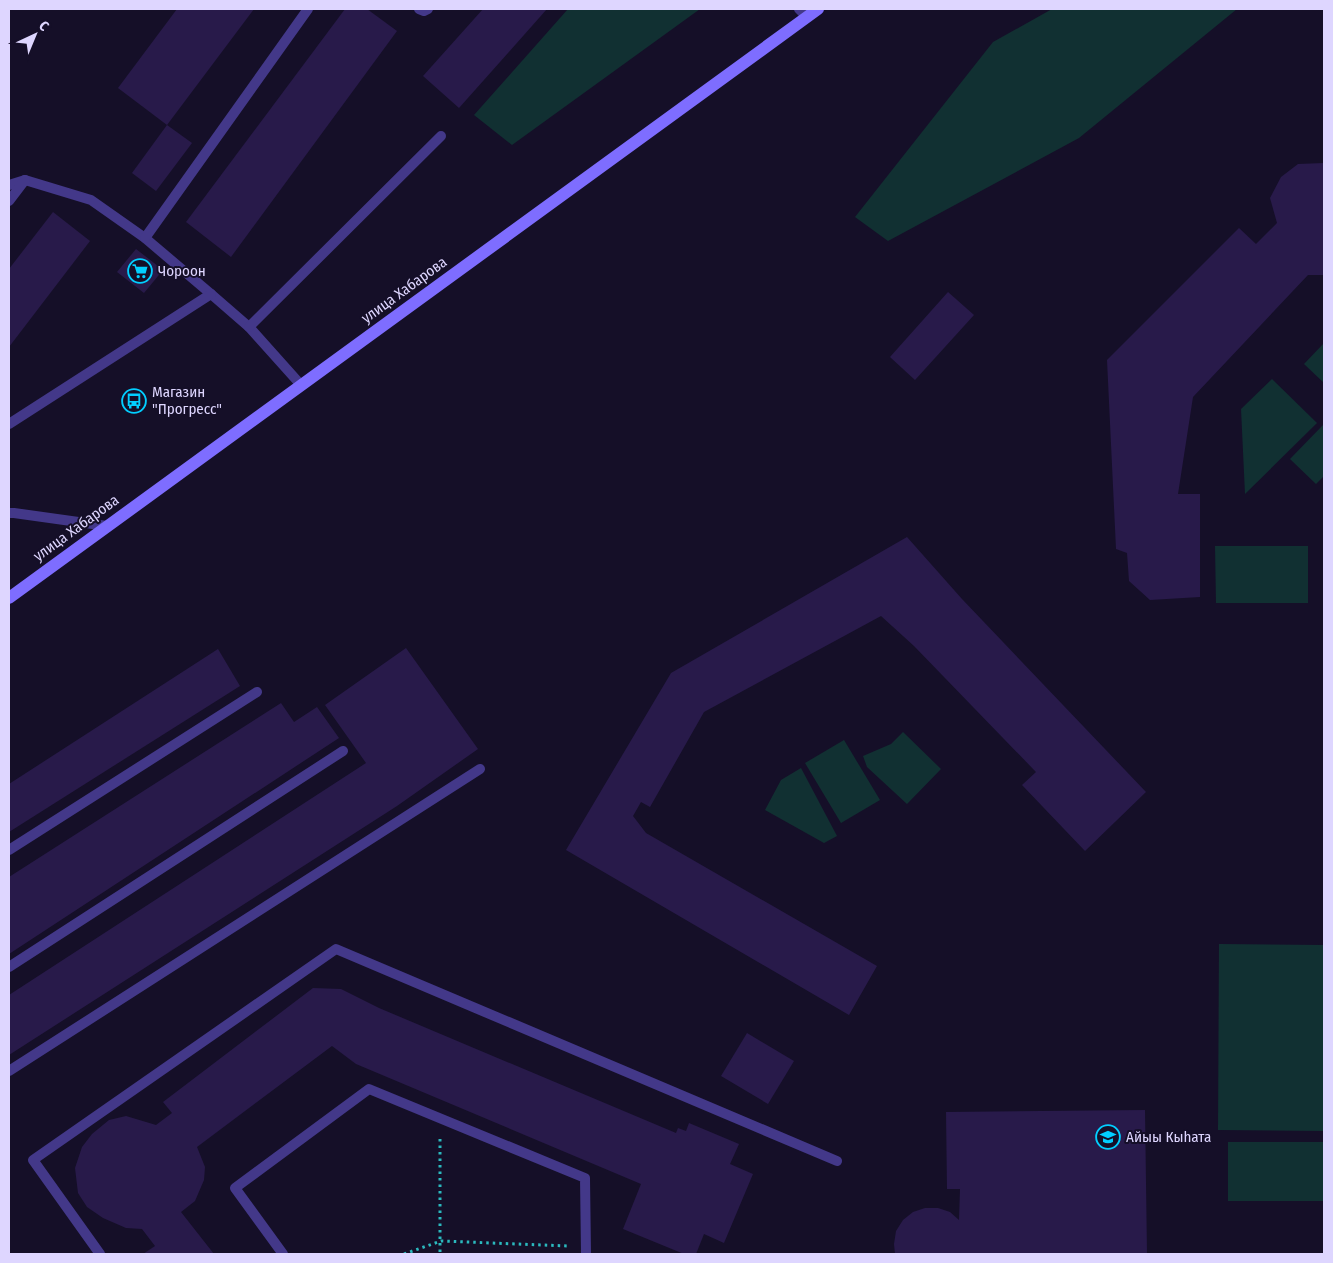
<svg xmlns="http://www.w3.org/2000/svg" width="1333" height="1263" viewBox="0 0 1333 1263" font-family="'Fira Sans Condensed',sans-serif">
  <style>
    .green { fill: #113032 }
    .building { fill: #281a4a }
    .lines { fill: none; stroke-linecap: round; stroke-linejoin: round }
    .path { stroke: #2bb9be; stroke-width: 3; stroke-dasharray: 2.5 4; stroke-linecap: butt }
    .service { stroke: #433889; stroke-width: 10 }
    .secondary { stroke: #7e6dff; stroke-width: 12 }
    .labels { text-anchor: middle; dominant-baseline: central; stroke-width: 4; stroke-linejoin: round; paint-order: stroke }
    .poi-label { font-size: 15px; fill: #ded6ff; stroke: #150f28; text-anchor: start }
    .street-label { font-size: 15px; fill: #ded6ff; stroke: #150f28 }
  </style>
  <rect width="100%" height="100%" fill="#150f28"/>
  <g class="green">
    <path d="M568 9H700L512 145 474 115Z"/>
    <path d="M1052 9H1237L1079 138 888 241 855 217 993 42Z"/>
    <path d="M1324 343V383L1304 364Z"/>
    <path d="M1272 379 1317 423 1245 494 1241 409Z"/>
    <path d="M1324 424V476L1316 484 1290 459Z"/>
    <path d="M1215 546H1308V603H1216Z"/>
    <path d="M903 732 941 769 907 804 867 767 863 756 891 744Z"/>
    <path d="M844 740 880 800 841 823 805 763Z"/>
    <path d="M801 768 837 836 824 843 765 810 781 780Z"/>
    <path d="M1219 944 1324 945V1131L1218 1130Z"/>
    <rect x="1228" y="1142" width="95" height="59"/>
  </g>
  <g class="building">
    <path d="M177 9H254L167 125 118 88Z"/>
    <path d="M345 9H367L397 31 231 257 186 222Z"/>
    <path d="M483 9H547L459 108 423 76Z"/>
    <path d="M167 125 192 143 156 191 132 173Z"/>
    <path d="M1324 163V275H1308L1193 397 1178 494H1200V597L1150 600 1129 581 1127 553 1116 549 1107 360 1239 228 1256 244 1277 223 1270 198 1281 177 1298 164Z"/>
    <path d="M53 212 90 241 9 347V269Z"/>
    <path d="M136 249 163 270 144 293 117 272Z"/>
    <path d="M948 292 974 315 915 380 890 357Z"/>
    <path d="M907 537 962 599 1146 792 1085 851 1022 785 1036 772 914 646 881 616 704 712 650 807 641 802 633 816 646 833 877 966 849 1015 566 850 671 673Z"/>
    <path d="M406 648 478 749 397 806 9 1055V995L366 763 325 705Z"/>
    <path d="M218 649 240 686 9 832V784Z"/>
    <path d="M281 703 294 722 317 707 339 738 9 954V877Z"/>
    <path d="M313 988 341 989 379 1008 676 1133 678 1128 686 1131 689 1123 739 1144 730 1164 753 1174 724 1243 704 1234 696 1254H684L623 1229 641 1184 356 1064 332 1046 197 1147 205 1167 204 1180 195 1201 181 1212 214 1254H143L155 1246 142 1229 126 1228 103 1218 87 1207 78 1193 75 1168 82 1147 92 1134 109 1120 126 1116 156 1125 172 1113 163 1102Z"/>
    <path d="M747 1033 794 1061 768 1104 721 1076Z"/>
    <path d="M1145 1110 1147 1254H895L894 1244 896 1231 903 1220 913 1212 925 1208H938L950 1212 959 1220 960 1189H947L946 1112Z"/>
  </g>
  <g class="lines">
    <g class="path">
      <path d="M440 1139V1254"/>
      <path d="M404 1254 441 1241 568 1246"/>
    </g>
    <g class="service">
      <path d="M419 9 424 11 428 9"/>
      <path d="M799 9 807 17"/>
      <path d="M9 185 25 180 91 200 145 238 211 294 249 327 301 385"/>
      <path d="M9 201 25 180"/>
      <path d="M145 238 308 9"/>
      <path d="M249 327 441 136"/>
      <path d="M9 424 211 294"/>
      <path d="M9 513H14L107 526"/>
      <path d="M9 850 257 692"/>
      <path d="M9 967 343 751"/>
      <path d="M9 1071 480 769"/>
      <path d="M100 1254 33 1160 336 949 837 1161"/>
      <path d="M283 1254 235 1188 369 1089 585 1178 586 1254"/>
    </g>
    <path class="secondary" d="M9 598 818 9"/>
  </g>
  <defs>
    <g id="supermarket-ring" transform="scale(1.25)"><circle r="9.5" fill="#150f28" stroke="#02ceff" stroke-width="1.5"/><path d="M-6-5.5h2.5l.6 2H6L4.5 2H-2.5L-4.4-4H-6ZM-1.5 3.2a1.3 1.3 0 1 0 .1 0ZM3 3.2a1.3 1.3 0 1 0 .1 0Z" fill="#02ceff"/></g>
    <g id="bus-ring" transform="scale(1.25)"><circle r="9.5" fill="#150f28" stroke="#02ceff" stroke-width="1.5"/><path d="M-5-6H5V4H4V6H2V4H-2V6H-4V4H-5ZM-3.5-4V0h7V-4ZM-3.5 1.2v1.5H-2V1.2ZM2 1.2v1.5H3.5V1.2Z" fill="#02ceff"/></g>
    <g id="school-ring" transform="scale(1.25)"><circle r="9.5" fill="#150f28" stroke="#02ceff" stroke-width="1.5"/><path d="M0-5L7-2L0 1L-7-2ZM-4 1L0 2.5L4 1V4Q0 6-4 4Z" fill="#02ceff"/></g>
  </defs>
  <g fill-rule="evenodd">
    <use href="#supermarket-ring" x="140" y="271"/>
    <use href="#bus-ring" x="134" y="401"/>
    <use href="#school-ring" x="1108" y="1137"/>
  </g>
  <g class="labels">
    <g class="poi-label">
      <text x="158" y="271">Чороон</text>
      <text x="152" y="392">Магазин<tspan x="152" dy="17">"Прогресс"</tspan></text>
      <text x="1126" y="1137">Айыы Кыhата</text>
    </g>
    <g class="street-label">
      <text transform="translate(404 290) rotate(-36)">улица Хабарова</text>
      <text transform="translate(76 528) rotate(-36)">улица Хабарова</text>
    </g>
  </g>
  <rect width="1333" height="1263" fill="none" stroke="#ded6ff" stroke-width="20"/>
  <g transform="translate(35 35) rotate(44)" stroke="#150f28" stroke-width="4" paint-order="stroke">
  <path d="M0-4L9 19L0 12L-9 19Z" fill="#ded6ff"/>
  <text y="-8" font-size="14" font-weight="bold" text-anchor="middle" fill="#ded6ff">С</text>
  </g>
</svg>
